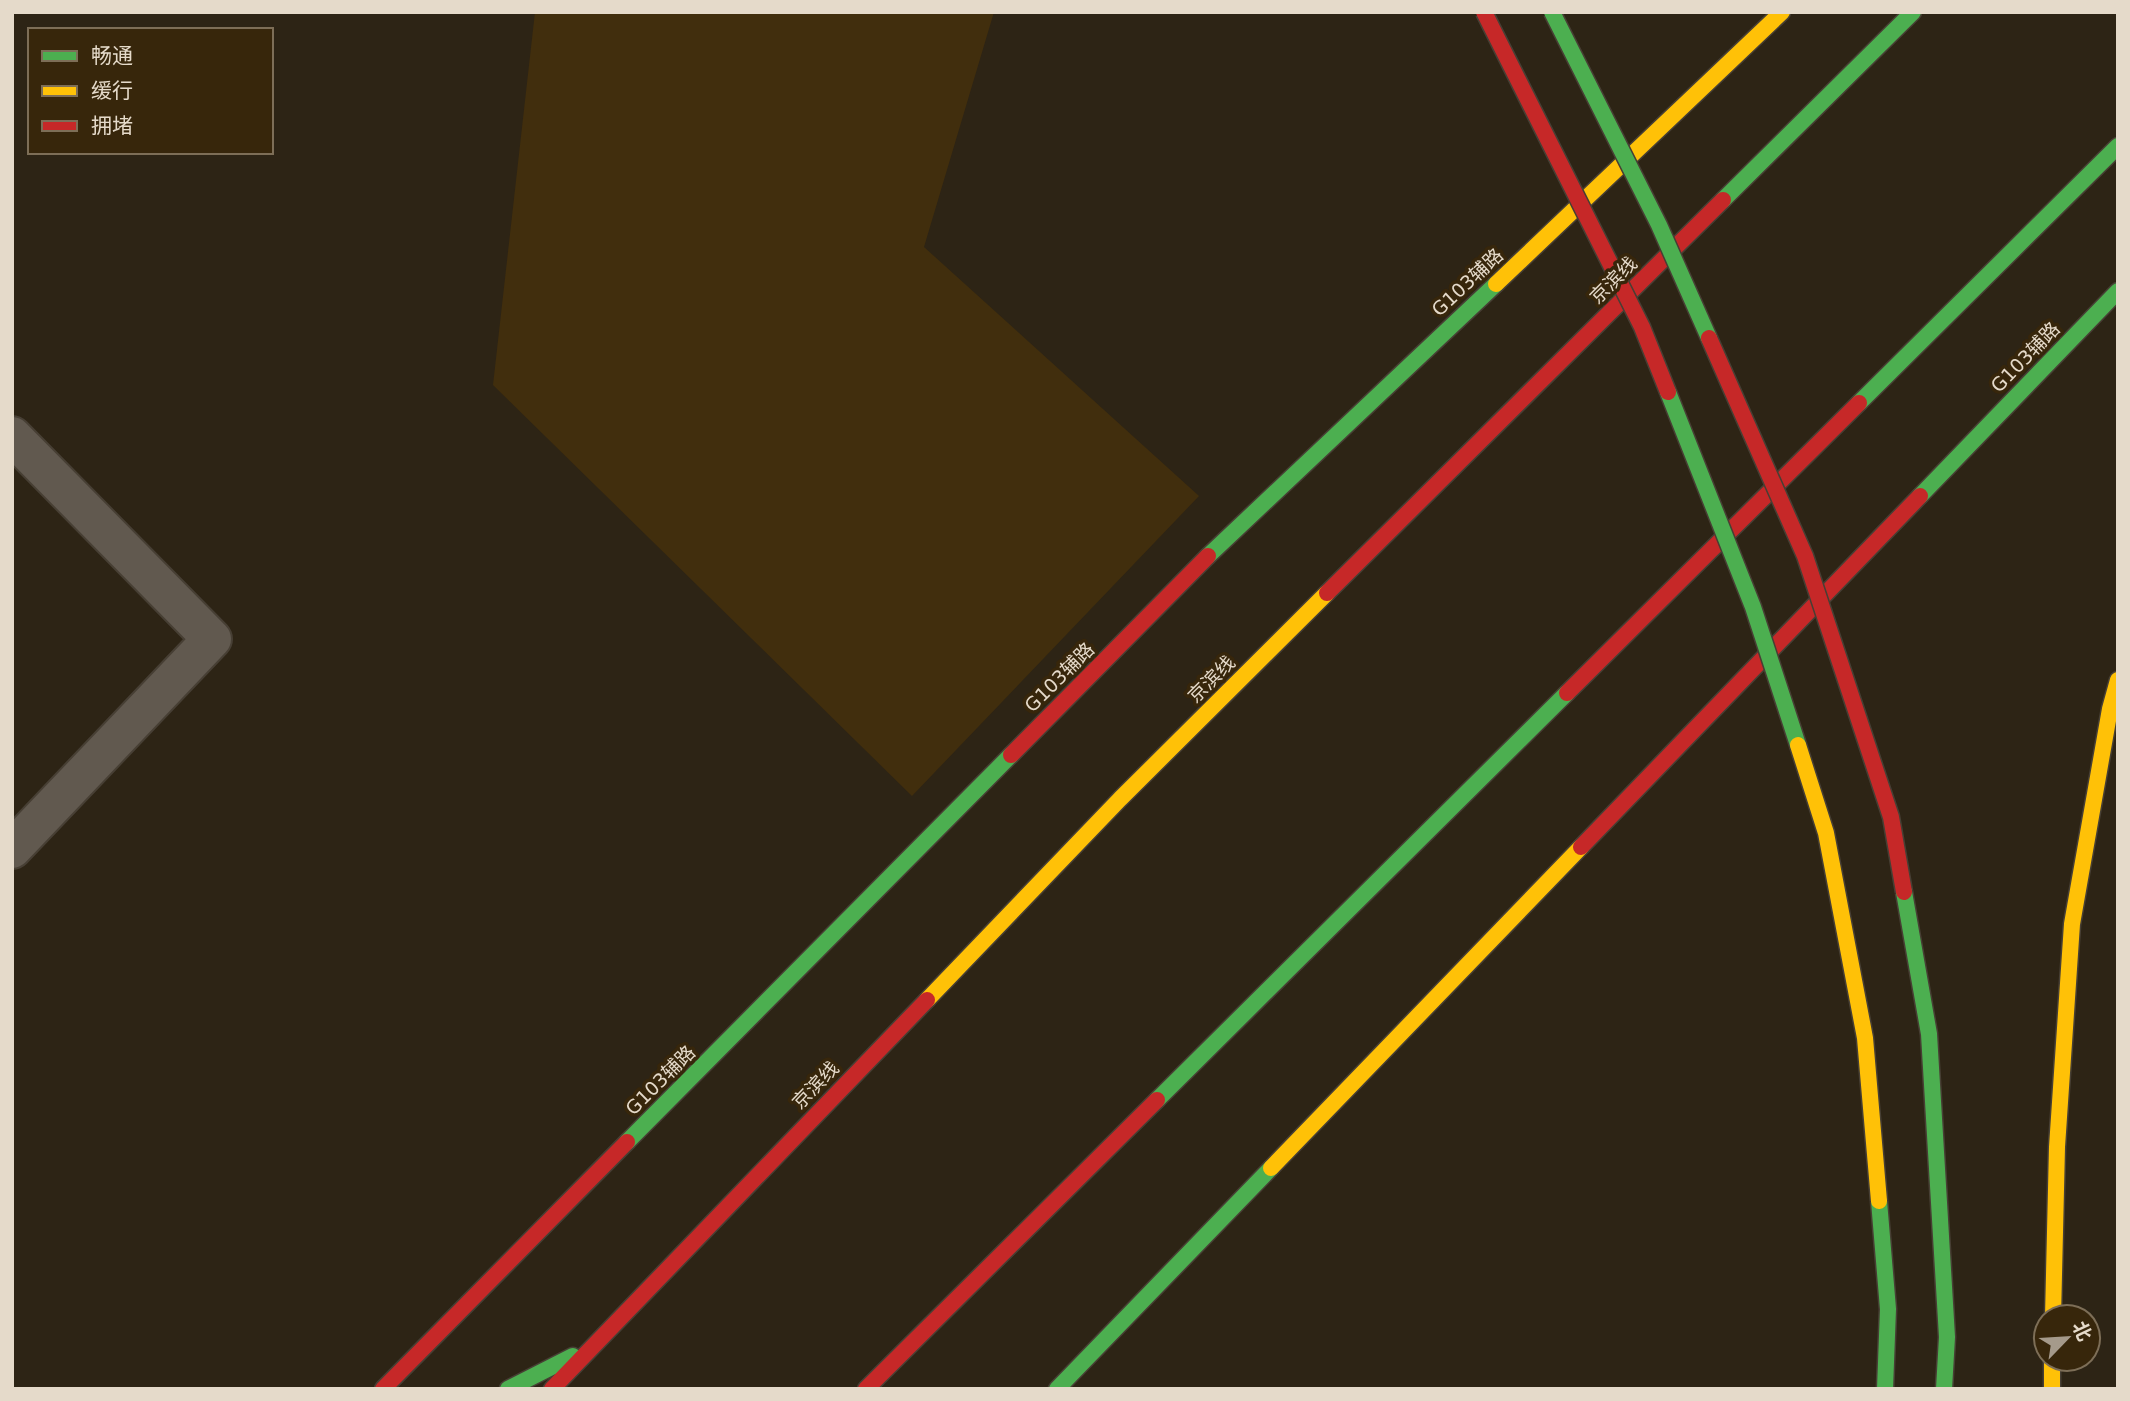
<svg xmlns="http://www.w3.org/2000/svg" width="2130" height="1401" viewBox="0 0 2130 1401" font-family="'DejaVu Sans','Noto Sans SC',sans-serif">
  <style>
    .built { fill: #412e0d }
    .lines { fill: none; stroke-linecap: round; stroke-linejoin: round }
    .street-casing { stroke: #473f34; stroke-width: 42 }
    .fast-casing { stroke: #473f34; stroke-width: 19 }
    .slow-casing { stroke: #473f34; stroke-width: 19 }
    .jam-casing { stroke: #473f34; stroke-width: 19 }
    .street { stroke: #61594f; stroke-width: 38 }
    .fast { stroke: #4caf50; stroke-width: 16 }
    .slow { stroke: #ffc107; stroke-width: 16 }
    .jam { stroke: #c62828; stroke-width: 16 }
    .fast-bridge-casing { stroke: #473f34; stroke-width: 19; stroke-linecap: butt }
    .slow-bridge-casing { stroke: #473f34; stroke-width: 19; stroke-linecap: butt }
    .jam-bridge-casing { stroke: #473f34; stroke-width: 19; stroke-linecap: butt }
    .fast-bridge { stroke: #4caf50; stroke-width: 16 }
    .slow-bridge { stroke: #ffc107; stroke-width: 16 }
    .jam-bridge { stroke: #c62828; stroke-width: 16 }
    .labels { text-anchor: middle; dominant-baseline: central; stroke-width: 7; stroke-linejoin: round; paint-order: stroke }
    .street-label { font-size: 19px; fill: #e5daca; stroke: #37260b }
  </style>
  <rect width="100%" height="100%" fill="#2d2415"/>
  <path class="built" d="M535 12H994L924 247 1199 496 912 796 493 385Z"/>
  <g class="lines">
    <g class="street-casing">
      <path id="street" d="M12 436 212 639 12 849"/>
    </g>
    <g class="fast-casing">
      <g id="fast">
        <path d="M1723 200 1913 12"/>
        <path d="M1859 403 2118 146"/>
        <path d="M1920 496 2118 291"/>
        <path d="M1208 556 1496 284"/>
        <path d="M1157 1100 1567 693"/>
        <path d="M627 1142 1011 755"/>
        <path d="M508 1389 573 1356"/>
        <path d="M1057 1389 1271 1168"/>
      </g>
    </g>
    <g class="slow-casing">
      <g id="slow">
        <path d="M1496 284 1782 12"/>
        <path d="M927 1000 1120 799 1327 593"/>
        <path d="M1271 1168 1581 847"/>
        <path d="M2053 1317 2057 1147 2072 924 2110 709 2118 680"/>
        <path d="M2052 1359V1389"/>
      </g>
    </g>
    <g class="jam-casing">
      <g id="jam">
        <path d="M1327 593 1723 200"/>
        <path d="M1567 693 1859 403"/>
        <path d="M1011 755 1208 556"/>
        <path d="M1581 847 1920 496"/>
        <path d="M383 1389 627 1142"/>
        <path d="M552 1389 927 1000"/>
        <path d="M866 1389 1157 1100"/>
      </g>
    </g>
    <use href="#street" class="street"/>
    <use href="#fast" class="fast"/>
    <use href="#slow" class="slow"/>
    <use href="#jam" class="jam"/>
    <g class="fast-bridge-casing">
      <g id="fast-bridge">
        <path d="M1552 12 1659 225 1709 338"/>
        <path d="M1668 392 1753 607 1798 745"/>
        <path d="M1904 892 1929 1034 1947 1337 1944 1389"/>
        <path d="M1879 1201 1888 1309 1885 1389"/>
      </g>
    </g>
    <g class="slow-bridge-casing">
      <path id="slow-bridge" d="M1798 745 1826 833 1865 1038 1879 1201"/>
    </g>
    <g class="jam-bridge-casing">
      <g id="jam-bridge">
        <path d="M1484 12 1642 327 1668 392"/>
        <path d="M1709 338 1805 556 1891 817 1904 892"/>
      </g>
    </g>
    <use href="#fast-bridge" class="fast-bridge"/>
    <use href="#slow-bridge" class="slow-bridge"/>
    <use href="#jam-bridge" class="jam-bridge"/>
  </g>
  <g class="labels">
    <g class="street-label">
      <text transform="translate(1613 280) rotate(-45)">京滨线</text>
      <text transform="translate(1467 282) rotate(-43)">G103辅路</text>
      <text transform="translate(2025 357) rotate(-46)">G103辅路</text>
      <text transform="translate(1059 677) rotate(-45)">G103辅路</text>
      <text transform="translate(1211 679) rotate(-45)">京滨线</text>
      <text transform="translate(660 1080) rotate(-45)">G103辅路</text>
      <text transform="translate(815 1085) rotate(-46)">京滨线</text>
    </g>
  </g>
  <rect width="2130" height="1401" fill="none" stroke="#e5daca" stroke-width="28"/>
  <rect x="28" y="28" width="245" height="126" fill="#37260b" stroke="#7d6e57" stroke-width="2"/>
  <rect x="42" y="51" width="35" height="10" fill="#4caf50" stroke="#7d6e57" stroke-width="2"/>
  <text x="91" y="63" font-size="21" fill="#e5daca">畅通</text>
  <rect x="42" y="86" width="35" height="10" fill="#ffc107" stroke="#7d6e57" stroke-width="2"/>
  <text x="91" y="98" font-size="21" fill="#e5daca">缓行</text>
  <rect x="42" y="121" width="35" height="10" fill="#c62828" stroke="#7d6e57" stroke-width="2"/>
  <text x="91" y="133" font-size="21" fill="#e5daca">拥堵</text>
  <g transform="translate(2067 1338) rotate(65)"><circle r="33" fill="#37260b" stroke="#7d6e57" stroke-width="2"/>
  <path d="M0-5L12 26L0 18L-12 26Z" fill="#a59a8b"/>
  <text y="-10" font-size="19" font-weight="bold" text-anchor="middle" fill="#e5daca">北</text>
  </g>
</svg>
